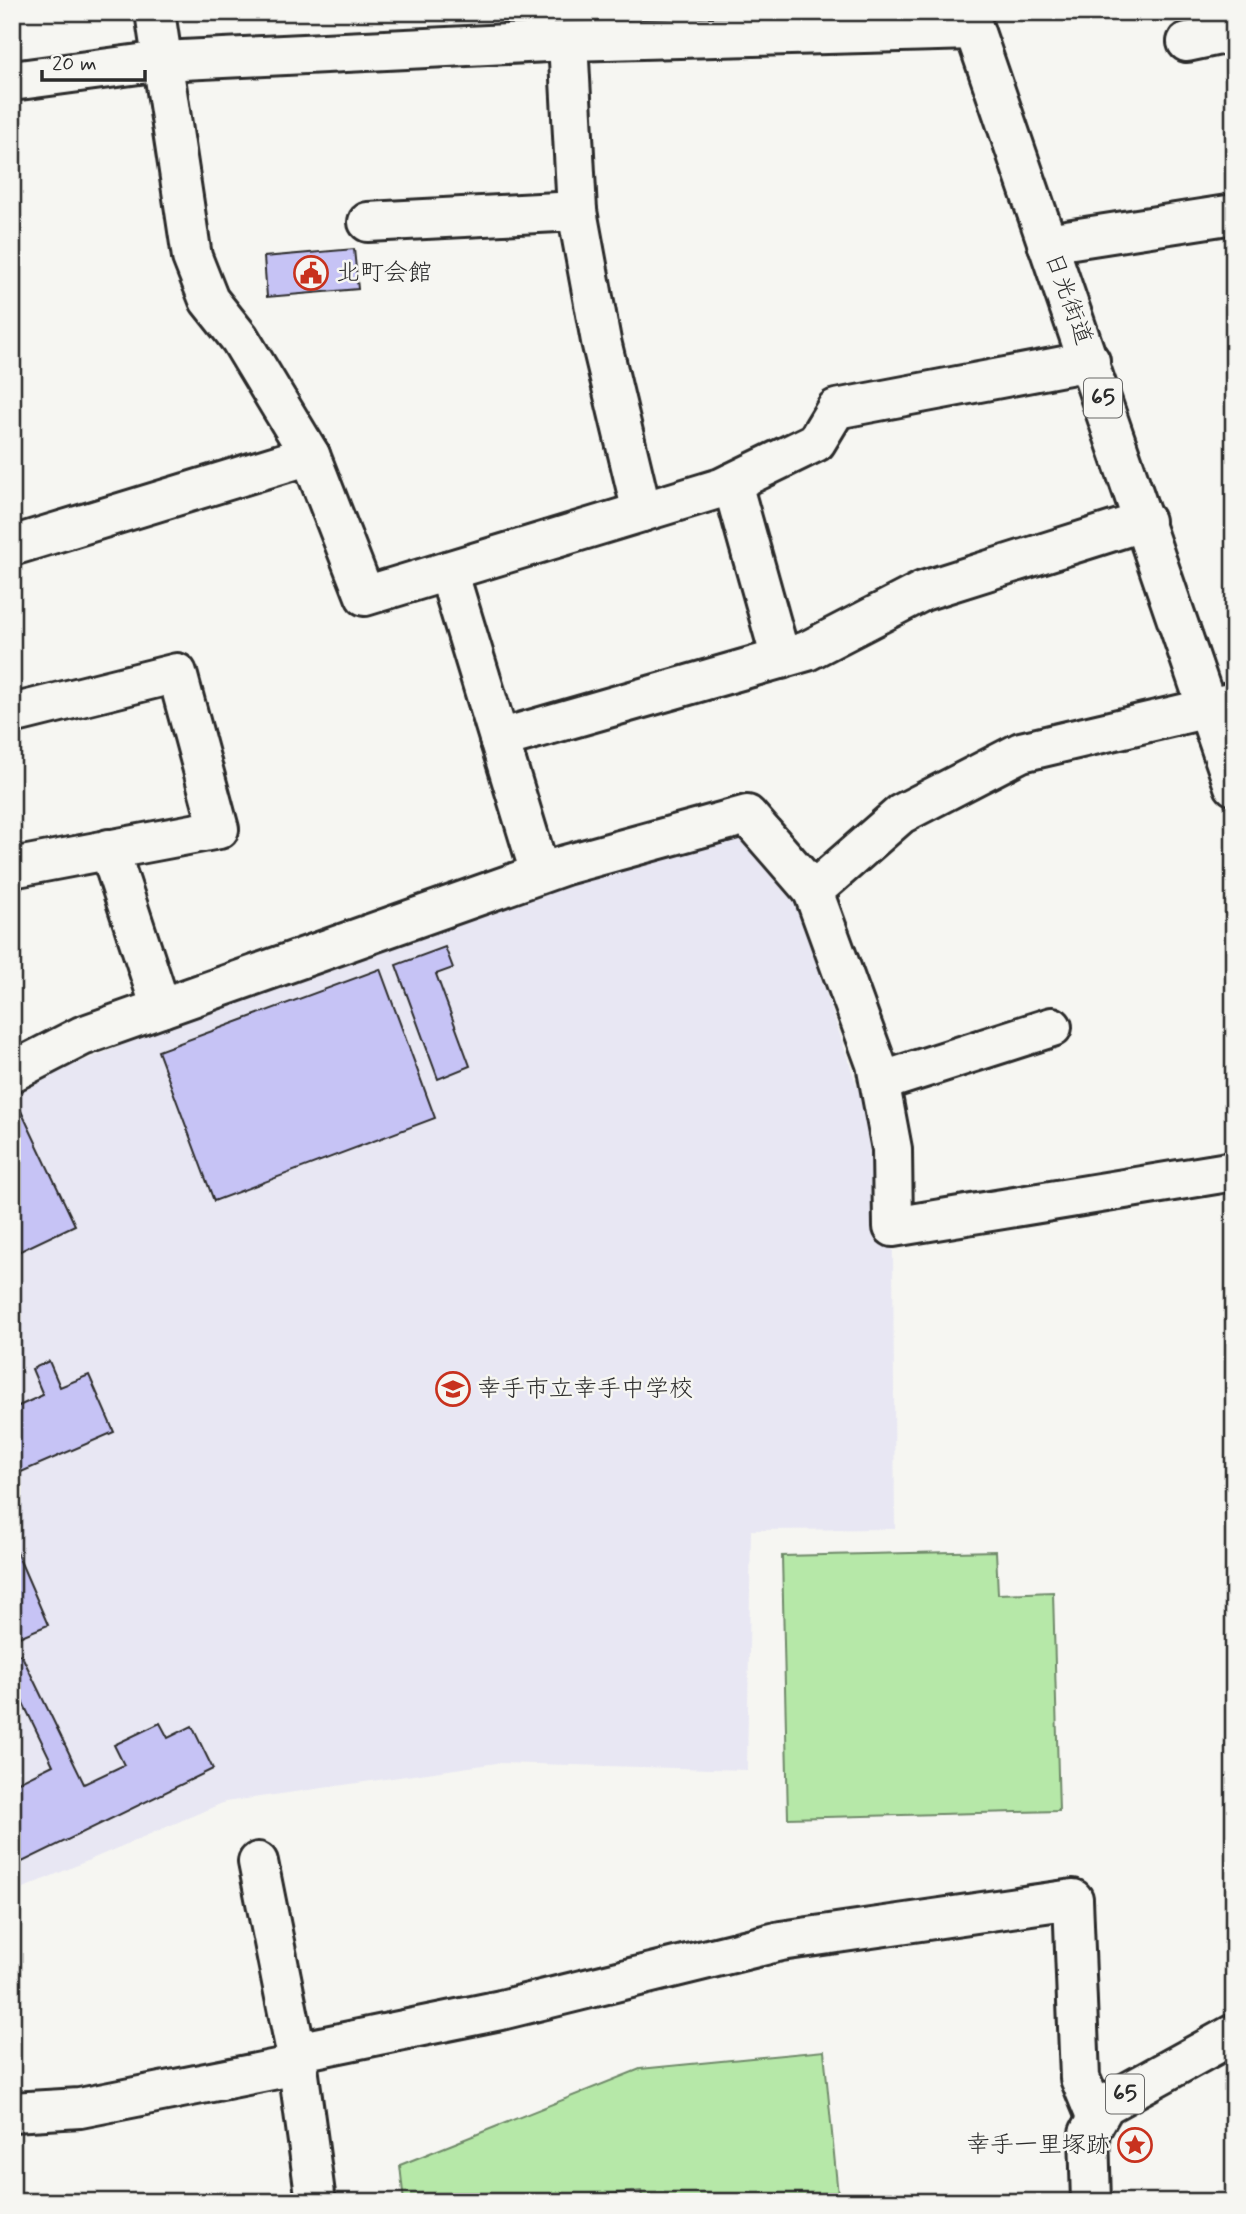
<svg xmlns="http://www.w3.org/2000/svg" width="1246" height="2214" viewBox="0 0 1246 2214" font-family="Mynerve,'Klee One',sans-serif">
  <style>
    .built { fill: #e8e7f3 }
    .green { fill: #b6e8a8; stroke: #708a6a; stroke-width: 2 }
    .building { fill: #c6c3f5; stroke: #2b2b2b; stroke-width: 2 }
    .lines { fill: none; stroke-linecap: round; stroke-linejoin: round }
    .minor-casing { stroke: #2b2b2b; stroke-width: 44 }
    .major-casing { stroke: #2b2b2b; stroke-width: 44 }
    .minor { stroke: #f6f6f2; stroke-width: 38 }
    .major { stroke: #f6f6f2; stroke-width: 38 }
    .labels { text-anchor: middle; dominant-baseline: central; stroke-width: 5; stroke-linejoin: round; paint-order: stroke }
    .shield { fill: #f6f6f2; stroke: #686867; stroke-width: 2 }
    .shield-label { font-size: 23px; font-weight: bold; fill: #2b2b2b }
    .poi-label { font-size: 24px; fill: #2b2b2b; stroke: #f6f6f2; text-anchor: start }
    .street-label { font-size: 24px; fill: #2b2b2b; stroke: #f6f6f2 }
  </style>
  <rect width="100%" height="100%" fill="#f6f6f2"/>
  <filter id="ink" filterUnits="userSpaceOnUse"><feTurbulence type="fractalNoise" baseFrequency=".0143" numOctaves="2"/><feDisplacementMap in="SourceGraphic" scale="14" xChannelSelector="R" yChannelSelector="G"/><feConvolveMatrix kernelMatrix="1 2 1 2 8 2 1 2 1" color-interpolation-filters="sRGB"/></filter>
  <g filter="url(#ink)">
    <path class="built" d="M741 838 794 896 873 1134 872 1224 893 1250 895 1529 751 1530 747 1770 497 1763 225 1802 12 1893V1094L53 1073 238 999 627 864Z"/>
    <g class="green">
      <path d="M996 1551 998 1594 1053 1592 1059 1811 788 1818 782 1556Z"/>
      <path d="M824 2051 838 2195 780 2202H643L641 2191 529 2202H404L400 2165 640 2069Z"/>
    </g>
    <g class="building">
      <path d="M354 249 358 289 267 297 264 257Z"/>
      <path d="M445 947 453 968 436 974 470 1066 438 1079 396 965Z"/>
      <path d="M380 969 435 1118 214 1201 158 1051Z"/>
      <path d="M21 1111 75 1225 12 1255V1115Z"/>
      <path d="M49 1361 60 1387 89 1375 114 1432 12 1476V1409L43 1395 32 1369Z"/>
      <path d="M12 1542 48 1625 12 1640Z"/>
      <path d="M21 1654 84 1784 124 1765 114 1745 160 1723 168 1738 192 1726 213 1769 12 1867V1785L53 1765 12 1680V1658Z"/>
    </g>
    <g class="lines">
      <g class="minor-casing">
        <g id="minor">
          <path d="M155 12 192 257 209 300 240 339 310 455 365 596 721 488 816 442 836 409 1090 361"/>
          <path d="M568 41 577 211"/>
          <path d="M1187 42 1234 32"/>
          <path d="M12 81 162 61 568 41 974 30"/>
          <path d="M368 222 577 211 601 341 642 512"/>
          <path d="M1047 243 1234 214"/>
          <path d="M732 483 781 659"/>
          <path d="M12 546 310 455"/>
          <path d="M448 571 540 873"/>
          <path d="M1234 702 1021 752 901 814 813 891 876 1064 892 1149 893 1227 1234 1171"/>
          <path d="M12 714 177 673 219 829 12 868"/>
          <path d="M499 739 807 651 923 591 1145 521"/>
          <path d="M109 849 161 1008"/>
          <path d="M12 1072 82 1036 565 865 747 815 813 891"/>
          <path d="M880 1082 1052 1027"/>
          <path d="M258 1862 296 2052"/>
          <path d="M12 2112 80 2108 297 2065"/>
          <path d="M316 2202 296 2052 501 2010 781 1941 1073 1899 1080 2078 1096 2117"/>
        </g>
      </g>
      <g class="major-casing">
        <g id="major">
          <path d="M968 12 1234 786"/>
          <path d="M1091 2202 1089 2133 1105 2105 1234 2034"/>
        </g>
      </g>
      <use href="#minor" class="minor"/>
      <use href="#major" class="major"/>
    </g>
  </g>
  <defs>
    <g id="civic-ring" transform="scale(1.75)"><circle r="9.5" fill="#f6f6f2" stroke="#c8321e" stroke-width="1.5"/><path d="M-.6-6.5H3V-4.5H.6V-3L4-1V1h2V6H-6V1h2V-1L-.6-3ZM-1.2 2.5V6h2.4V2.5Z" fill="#c8321e"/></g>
    <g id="school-ring" transform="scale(1.75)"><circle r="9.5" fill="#f6f6f2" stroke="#c8321e" stroke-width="1.5"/><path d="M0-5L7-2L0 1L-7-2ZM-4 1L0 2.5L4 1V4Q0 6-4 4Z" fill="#c8321e"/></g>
    <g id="sight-ring" transform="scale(1.75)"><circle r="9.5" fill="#f6f6f2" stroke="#c8321e" stroke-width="1.5"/><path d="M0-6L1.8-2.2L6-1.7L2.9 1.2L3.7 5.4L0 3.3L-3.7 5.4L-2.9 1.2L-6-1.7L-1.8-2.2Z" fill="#c8321e"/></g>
  </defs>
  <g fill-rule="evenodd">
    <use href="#civic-ring" x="311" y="273"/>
    <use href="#school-ring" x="453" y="1389"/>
    <use href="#sight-ring" x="1135" y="2145"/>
  </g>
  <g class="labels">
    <g class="shield">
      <rect x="1084" y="378.5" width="38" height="39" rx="5"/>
      <rect x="1106" y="2074.5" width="38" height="39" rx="5"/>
    </g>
    <g class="shield-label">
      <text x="1103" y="398">65</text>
      <text x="1125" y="2094">65</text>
    </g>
    <g class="poi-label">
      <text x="336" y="273">北町会館</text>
      <text x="477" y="1389">幸手市立幸手中学校</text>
      <text x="1110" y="2145" text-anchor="end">幸手一里塚跡</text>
    </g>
    <g class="street-label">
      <text transform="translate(1068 299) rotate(70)">日光街道</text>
    </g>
  </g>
  <rect width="1246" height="2214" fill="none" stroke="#f6f6f2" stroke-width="42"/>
  <rect x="21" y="21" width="1204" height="2172" fill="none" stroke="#2b2b2b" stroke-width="2.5" filter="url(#ink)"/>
  <path d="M42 70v10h103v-10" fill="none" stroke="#2b2b2b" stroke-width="3.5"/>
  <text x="52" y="70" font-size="21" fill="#2b2b2b" stroke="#f6f6f2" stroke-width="5" paint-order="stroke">20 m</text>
</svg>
